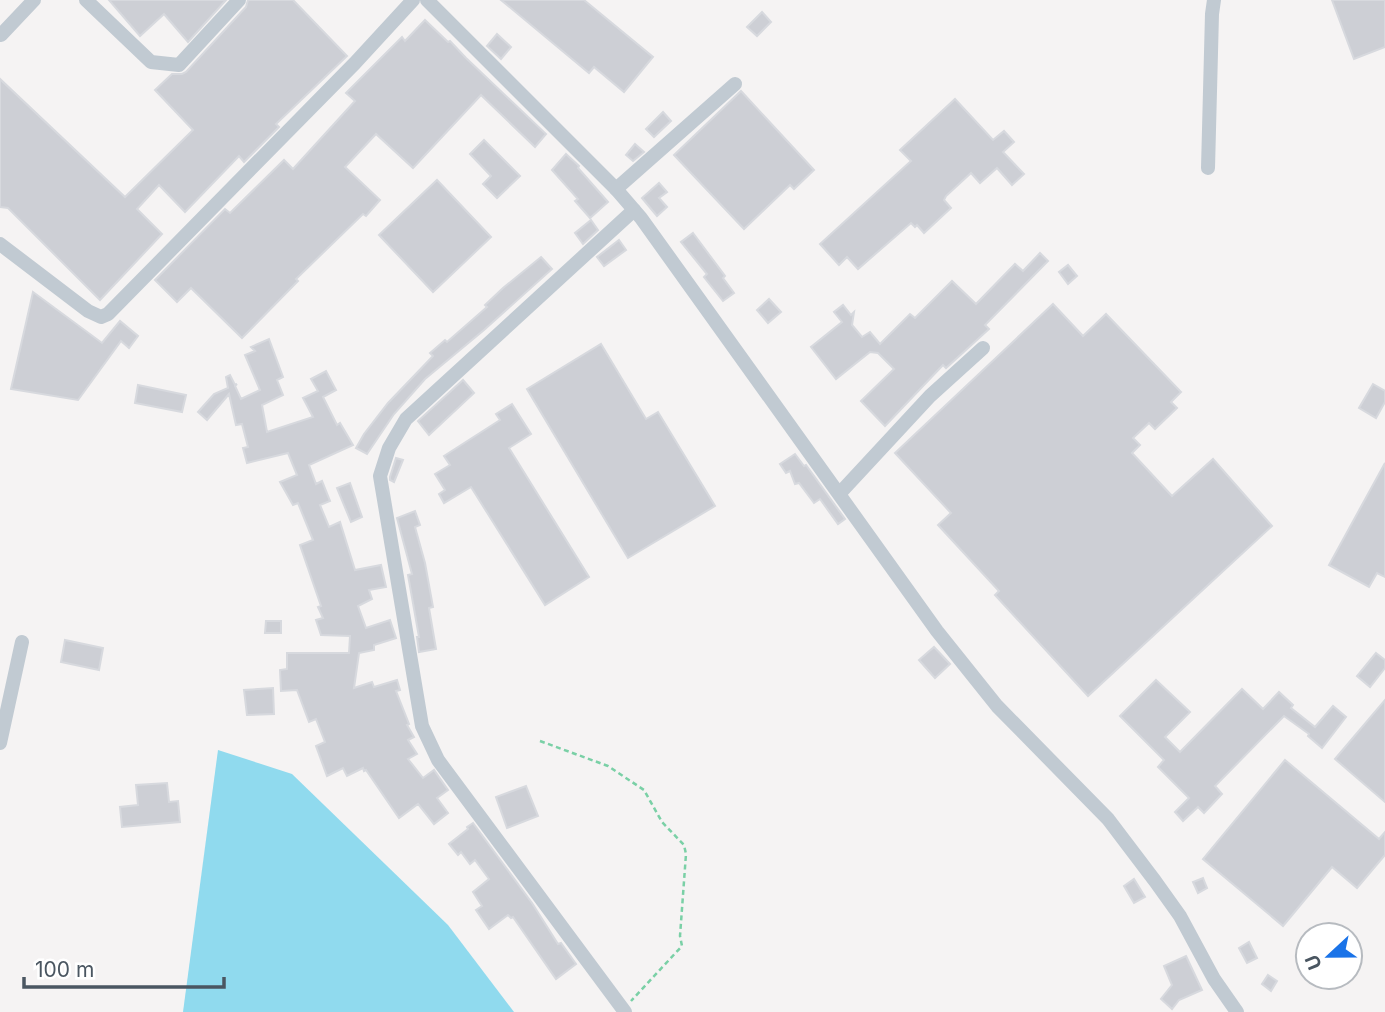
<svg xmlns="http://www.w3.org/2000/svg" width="1385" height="1012" viewBox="0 0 1385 1012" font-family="Inter,sans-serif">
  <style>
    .water { fill: #90daee }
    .building { fill: #cdcfd5; stroke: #d7d9de; stroke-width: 2 }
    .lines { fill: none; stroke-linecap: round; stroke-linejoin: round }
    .path { stroke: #7ad0a6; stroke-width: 2.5; stroke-dasharray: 5 3.5; stroke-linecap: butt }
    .minor { stroke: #c1cad2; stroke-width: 14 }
  </style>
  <rect width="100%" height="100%" fill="#f5f3f3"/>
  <path class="water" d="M218 750 292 774 448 925 514 1012H183Z"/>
  <g class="building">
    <path d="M109 0H226L188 42 164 14 140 36Z"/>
    <path d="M248 0H293L347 56 276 124 279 127 244 162 239 156 185 212 159 185 137 209 162 234 100 300 8 208 0 207V79L125 197 193 130 155 90 172 74H182L186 72 246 7Z"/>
    <path d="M501 0H584L653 57 624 92 594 67 589 73Z"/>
    <path d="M1332 0H1385V47L1354 59Z"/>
    <path d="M762 12 771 22 757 36 747 27Z"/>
    <path d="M425 20 448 42 450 41 466 58 546 134 535 147 481 95 413 168 376 134 345 167 380 200 366 216 363 214 296 279 298 281 242 338 191 288 177 302 155 280 225 209 230 213 284 160 293 169 355 101 346 93 402 37 405 41Z"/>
    <path d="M497 34 511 47 501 59 487 46Z"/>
    <path d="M741 91 814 170 794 189 790 185 744 229 674 155Z"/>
    <path d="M955 99 993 140 1004 131 1014 142 1003 152 1024 174 1012 185 997 168 980 183 971 173 946 196 944 200 951 208 924 233 917 225 915 227 911 223 858 269 847 257 839 265 820 244 911 161 900 150Z"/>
    <path d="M663 112 671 121 654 137 646 129Z"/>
    <path d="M484 140 520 176 497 198 483 184 491 176 470 154Z"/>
    <path d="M635 144 644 152 633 161 626 155Z"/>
    <path d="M566 154 579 166 578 168 608 202 590 218 575 201 578 199 552 170Z"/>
    <path d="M437 180 491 237 433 292 379 235Z"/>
    <path d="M659 183 667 192 659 198 667 207 657 216 642 198Z"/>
    <path d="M591 220 598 230 583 244 575 233Z"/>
    <path d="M693 233 725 276 723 278 734 293 723 301 704 277 707 274 681 242Z"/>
    <path d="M619 240 626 250 604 266 597 257Z"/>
    <path d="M1040 253 1048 261 985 325 989 329 946 368 943 365 885 426 861 401 894 369 878 353 870 352 836 379 811 347 842 322 834 312 843 305 851 315 854 312 852 325 862 337 870 332 880 344 910 314 915 318 952 281 976 304 1015 264 1023 271Z"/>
    <path d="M541 257 552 269 484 330 425 379 394 414 367 454 356 448 364 434 388 403 433 356 430 353 445 340 447 342 487 307 485 305 503 288Z"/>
    <path d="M1068 265 1077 276 1068 284 1059 272Z"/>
    <path d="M33 292 102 343 120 321 138 336 129 348 121 341 78 400 11 389Z"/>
    <path d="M769 299 781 312 768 323 757 310Z"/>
    <path d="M1053 304 1083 336 1106 314 1181 392 1171 402 1177 408 1155 429 1149 423 1133 438 1140 445 1132 453 1172 496 1213 459 1272 526 1088 696 995 595 999 591 938 525 951 513 895 453Z"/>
    <path d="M269 339 283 377 277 380 283 395 262 405 267 432 313 417 303 398 318 391 311 379 326 371 336 390 323 397 337 425 340 423 353 445 309 465 316 484 322 481 330 501 320 505 329 527 340 522 355 570 381 565 386 587 369 590 372 599 358 606 366 628 390 620 396 638 374 645V650L359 653 354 688 372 682 374 687 397 680 400 690 396 691 409 724 407 725 414 737 408 740 417 754 408 759 423 778 434 770 448 790 437 798 448 813 434 824 418 804 399 818 366 770 364 771 363 768 347 776 343 768 327 776 316 746 325 742 316 719 309 722 297 690 281 691 280 670 287 669V653H349L350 636 321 635 316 620 323 618 318 607 321 606 300 545 313 540 298 503 293 505 280 482 297 475 288 453 247 463 243 448 248 447 242 424 236 425 229 394 207 420 198 412 214 394 228 388 226 377 230 375 235 385 237 384 235 386 241 399 260 390 245 355 255 351 251 347Z"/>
    <path d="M601 344 646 419 658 412 715 506 628 558 527 389Z"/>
    <path d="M463 380 474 393 429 435 418 421Z"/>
    <path d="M1373 384 1385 391V402L1376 418 1359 408Z"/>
    <path d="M138 385 186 395 182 412 135 403Z"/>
    <path d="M512 404 531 434 509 448 589 577 545 605 471 487 444 503 439 494 445 490 435 474 450 465 444 456 500 420 496 414Z"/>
    <path d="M795 454 804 466 806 465 845 519 838 524 820 499 814 503 799 483 795 484 790 471 786 473 780 464Z"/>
    <path d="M396 458 403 460 394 482 390 480V477Z"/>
    <path d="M1385 463V577L1377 573 1369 587 1329 565Z"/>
    <path d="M350 483 362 517 351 522 337 488Z"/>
    <path d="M415 511 420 525 415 527 425 563 433 607 429 608 436 649 419 652 417 637H419L408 575 412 574 397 518Z"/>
    <path d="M266 621H281V633H265Z"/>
    <path d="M65 640 103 648 99 670 61 662Z"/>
    <path d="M934 647 950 664 935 678 919 660Z"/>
    <path d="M1376 653 1385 660V668L1370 687 1357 676Z"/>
    <path d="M1156 680 1190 712 1165 737 1180 752 1242 689 1263 709 1279 692 1293 705 1291 708 1315 727 1333 706 1346 717 1322 748 1308 736 1309 734 1284 716 1215 786 1222 794 1204 813 1198 807 1183 821 1175 812 1189 798 1158 767 1164 760 1120 716Z"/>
    <path d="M273 688 274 714 247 715 244 690Z"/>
    <path d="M1385 700V802L1335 759Z"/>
    <path d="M1285 760 1379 839 1385 832V855L1357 888 1332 867 1283 926 1203 859Z"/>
    <path d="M167 783 169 802 178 801 180 822 122 827 120 807 138 805 136 785Z"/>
    <path d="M526 786 538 816 507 828 496 797Z"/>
    <path d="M473 823 532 903 558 944 561 943 576 964 556 979 513 917 511 918 508 915 489 929 476 910 482 906 473 892 489 879 475 860 470 864 461 852 458 855 449 844 468 829 467 827Z"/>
    <path d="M1203 878 1207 888 1198 893 1193 882Z"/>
    <path d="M1134 879 1145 897 1134 903 1124 886Z"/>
    <path d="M1249 942 1257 958 1247 963 1239 948Z"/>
    <path d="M1186 956 1202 990 1179 1000 1172 1009 1161 999 1172 985 1164 966Z"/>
    <path d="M1268 975 1277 981 1271 991 1262 984Z"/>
  </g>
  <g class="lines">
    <path class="path" d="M540 741 608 766 644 790 662 822 684 845 686 854 680 936 682 946 631 1001"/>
    <g class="minor">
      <path d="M86 0 151 62 179 65 239 0"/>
      <path d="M427 0 616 189 641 218 937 631 997 706 1108 819 1155 881 1180 916 1214 979 1237 1012"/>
      <path d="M1 35 34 0"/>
      <path d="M1208 168 1212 14 1214 0"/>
      <path d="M616 189 735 84"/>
      <path d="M0 244 88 311 101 317 108 314 355 63 413 0"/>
      <path d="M840 493 930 396 983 348"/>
      <path d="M0 743 22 642"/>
      <path d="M625 1012 438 760 422 726 380 476 389 448 406 419 634 210"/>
    </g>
  </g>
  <g transform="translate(1329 956) rotate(248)"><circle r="33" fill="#ffffff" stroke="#b7bbc0" stroke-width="2"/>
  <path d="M0-5L12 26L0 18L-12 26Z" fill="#1a73e8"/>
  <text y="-10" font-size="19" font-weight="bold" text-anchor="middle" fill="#4a5661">U</text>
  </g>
  <path d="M24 977v10h200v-10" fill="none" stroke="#4a5661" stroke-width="3.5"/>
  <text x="35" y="977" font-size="21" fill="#4a5661" stroke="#ffffff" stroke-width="5" paint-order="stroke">100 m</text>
</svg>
